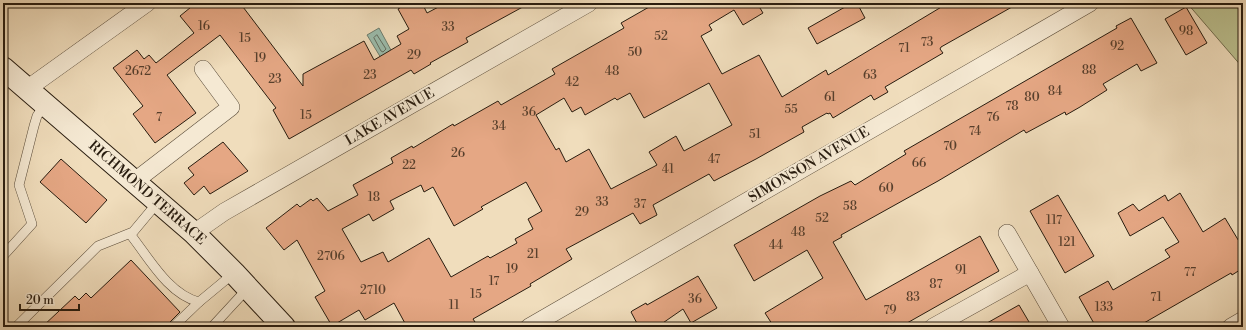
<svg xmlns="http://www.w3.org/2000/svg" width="1246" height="330" viewBox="0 0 1246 330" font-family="'Libre Bodoni',serif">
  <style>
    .green { fill: #bbc08f; stroke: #726e4f }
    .water { fill: #9bbcac; stroke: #6d7c6d }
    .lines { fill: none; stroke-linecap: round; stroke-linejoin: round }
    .shore { stroke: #626c5e; stroke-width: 1 }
    .building { fill: #e5a784; stroke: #281c0f; fill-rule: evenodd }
    .service-casing { stroke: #5a4c3a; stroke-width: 10 }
    .minor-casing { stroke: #5a4c3a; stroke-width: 18 }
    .secondary-casing { stroke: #281c0f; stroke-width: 24 }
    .service { stroke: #f5e9d3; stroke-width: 9 }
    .minor { stroke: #f5e9d3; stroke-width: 17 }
    .secondary { stroke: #f5e9d3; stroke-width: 22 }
    .labels { text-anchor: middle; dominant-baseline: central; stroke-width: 4; stroke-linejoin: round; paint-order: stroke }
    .number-label { font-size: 12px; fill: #573f2c }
    .street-label { font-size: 14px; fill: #281c0f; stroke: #f5e9d3 }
  </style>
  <rect width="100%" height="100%" fill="#f0ddbc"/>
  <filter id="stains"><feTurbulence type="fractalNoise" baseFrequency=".005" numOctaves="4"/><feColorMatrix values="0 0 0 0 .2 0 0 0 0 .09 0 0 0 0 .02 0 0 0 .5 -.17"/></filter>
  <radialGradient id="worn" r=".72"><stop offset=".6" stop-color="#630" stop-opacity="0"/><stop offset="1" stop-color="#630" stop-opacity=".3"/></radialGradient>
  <path class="green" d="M1187 3H1243V68Z"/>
  <path class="water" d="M379 28 392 52 381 58 367 35Z"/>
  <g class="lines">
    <path class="shore" d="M377 35 386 49 383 52 381 51 374 38Z"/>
  </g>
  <g class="building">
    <path d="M196 3H240L303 86V74L364 41 374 60 401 44 397 36 409 29 398 9 408 3H422L427 13 446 3H530L466 38 468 42 430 63 431 64 414 74 411 70 289 139 273 110 276 108 220 35 167 75 196 113 155 143 133 114 143 106 113 68 137 50 144 59 149 55 156 63 194 33 180 16Z"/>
    <path d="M656 3H757L763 13 743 25 734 10 709 25 712 30 701 36 722 74 759 55 782 97 826 70 828 75 948 3H1019L941 47 940 49 943 53 885 87 888 92 874 100 871 95 833 118 830 113 828 114 827 113 802 127 804 132 756 159 714 181 709 174 653 205 657 215 640 224 633 213 566 249 572 259 530 284 531 286 473 319 475 322 465 327H407L394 303 365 320 359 310 332 326 315 297 325 291 297 240 284 250 266 228 297 204 300 207 311 199 313 201 317 198 328 211 358 195 353 185 393 163 391 158 412 146 413 148 453 124 454 126 498 101 501 105 555 74 552 69 624 28 621 23ZM709 83 732 125 684 151 676 136 649 152 657 165 611 189 589 149 566 162 559 148 556 150 536 115 564 98 572 112 581 107 585 115 615 98 617 100 630 93 644 118ZM526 182 542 211 528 219 533 229 515 239 517 243 490 258 488 256 451 277 429 238 388 262 383 252 361 262 342 229 369 214 373 221 394 209 390 201 421 185 424 192 433 187 454 226 483 209 481 207Z"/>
    <path d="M852 3H857L865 18 817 44 808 28Z"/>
    <path d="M1186 7 1207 43 1186 55 1165 19Z"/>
    <path d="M1131 18 1157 63 1141 71 1137 64 1103 84 1107 90 1080 107 1066 115 1065 112 1026 133 1024 130 938 181 841 235 842 237 833 242 866 300 980 236 999 271 900 327H774L765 313 823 278 807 250 754 281 734 245 820 196 851 181 855 185 906 154 904 151 1117 28 1116 26Z"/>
    <path d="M223 142 248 171 210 194 204 186 194 195 184 183 194 175 188 168Z"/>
    <path d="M61 159 107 200 86 223 40 182Z"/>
    <path d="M1180 193 1203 232 1225 218 1243 248V268L1232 275 1231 273 1137 327H1096L1079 297 1108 281 1113 290 1170 257 1165 250 1179 242 1163 217 1130 236 1118 213 1133 204 1139 211 1165 195 1168 201Z"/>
    <path d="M1058 195 1094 256 1065 273 1030 211Z"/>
    <path d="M131 260 180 312 169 323 167 327H42L75 296 79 300 86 293 91 298Z"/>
    <path d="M698 276 717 308 691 323 683 309 657 327H639L631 312 632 311 646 303 647 305Z"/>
    <path d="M1019 305 1032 327H980Z"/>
  </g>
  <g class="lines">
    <g class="service-casing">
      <g id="service">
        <path d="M130 234C149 258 168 294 199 302L234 273"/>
        <path d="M3 256 32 224 19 185 34 126 37 116 45 104"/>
        <path d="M16 327 98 246 133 232 158 202"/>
        <path d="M173 327 199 302"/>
        <path d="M212 327 248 288"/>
      </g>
    </g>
    <g class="minor-casing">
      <g id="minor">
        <path d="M27 89 147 3"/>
        <path d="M135 181 231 107 203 69"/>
        <path d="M194 233 224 212 589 3"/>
        <path d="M1007 233 1030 273"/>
        <path d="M529 327 1090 3"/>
        <path d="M933 327 1030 273 1061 327"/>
        <path d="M1231 327 1243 320"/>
      </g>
    </g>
    <g class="secondary-casing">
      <path id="secondary" d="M3 68 194 233 234 273 284 327"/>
    </g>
    <use href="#service" class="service"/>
    <use href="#minor" class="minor"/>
    <use href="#secondary" class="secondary"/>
  </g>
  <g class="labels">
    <g class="number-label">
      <text x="204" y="26">16</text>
      <text x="448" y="27">33</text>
      <text x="1186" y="31">98</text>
      <text x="661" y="36">52</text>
      <text x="245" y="38">15</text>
      <text x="927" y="42">73</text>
      <text x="1117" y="46">92</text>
      <text x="904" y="48">71</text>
      <text x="635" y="52">50</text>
      <text x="414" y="55">29</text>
      <text x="260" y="58">19</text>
      <text x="1089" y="70">88</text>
      <text x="138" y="71">2672</text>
      <text x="612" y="71">48</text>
      <text x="370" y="75">23</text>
      <text x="870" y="75">63</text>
      <text x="275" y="79">23</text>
      <text x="572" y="82">42</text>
      <text x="1055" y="91">84</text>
      <text x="830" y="97">61</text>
      <text x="1032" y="97">80</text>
      <text x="1012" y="106">78</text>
      <text x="791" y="109">55</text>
      <text x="529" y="112">36</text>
      <text x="306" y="115">15</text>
      <text x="159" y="117">7</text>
      <text x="993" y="117">76</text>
      <text x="499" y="126">34</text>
      <text x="975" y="131">74</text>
      <text x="755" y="134">51</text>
      <text x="950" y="146">70</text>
      <text x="458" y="153">26</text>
      <text x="714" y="159">47</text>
      <text x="919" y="163">66</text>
      <text x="409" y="165">22</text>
      <text x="668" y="169">41</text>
      <text x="886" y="188">60</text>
      <text x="374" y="197">18</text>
      <text x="602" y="202">33</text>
      <text x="640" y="204">37</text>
      <text x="850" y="206">58</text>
      <text x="582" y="212">29</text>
      <text x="822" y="218">52</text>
      <text x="1054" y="220">117</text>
      <text x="798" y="232">48</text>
      <text x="1067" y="242">121</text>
      <text x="776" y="245">44</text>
      <text x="533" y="254">21</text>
      <text x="331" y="256">2706</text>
      <text x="512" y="269">19</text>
      <text x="961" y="270">91</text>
      <text x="1190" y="272">77</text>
      <text x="494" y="281">17</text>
      <text x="936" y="284">87</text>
      <text x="373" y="290">2710</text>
      <text x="476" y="294">15</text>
      <text x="913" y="297">83</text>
      <text x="1156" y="297">71</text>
      <text x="695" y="299">36</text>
      <text x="454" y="305">11</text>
      <text x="1104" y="307">133</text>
      <text x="890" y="310">79</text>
    </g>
    <g class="street-label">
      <text transform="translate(390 117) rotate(-30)">LAKE AVENUE</text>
      <text transform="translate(809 165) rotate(-30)">SIMONSON AVENUE</text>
      <text transform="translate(147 193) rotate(41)">RICHMOND TERRACE</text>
    </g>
  </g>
  <rect width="1246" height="330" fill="none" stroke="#f0ddbc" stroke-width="16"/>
  <rect x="4" y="4" width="1238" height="322" fill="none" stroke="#281c0f" stroke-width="2"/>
  <rect x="8" y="8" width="1230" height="314" fill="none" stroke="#281c0f"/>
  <path d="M20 304v6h59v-6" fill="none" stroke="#281c0f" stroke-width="2"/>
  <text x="26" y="304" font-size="12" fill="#281c0f" stroke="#f5e9d3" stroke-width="3" paint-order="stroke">20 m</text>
  <rect width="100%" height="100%" filter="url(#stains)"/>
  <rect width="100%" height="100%" fill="url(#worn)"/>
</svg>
